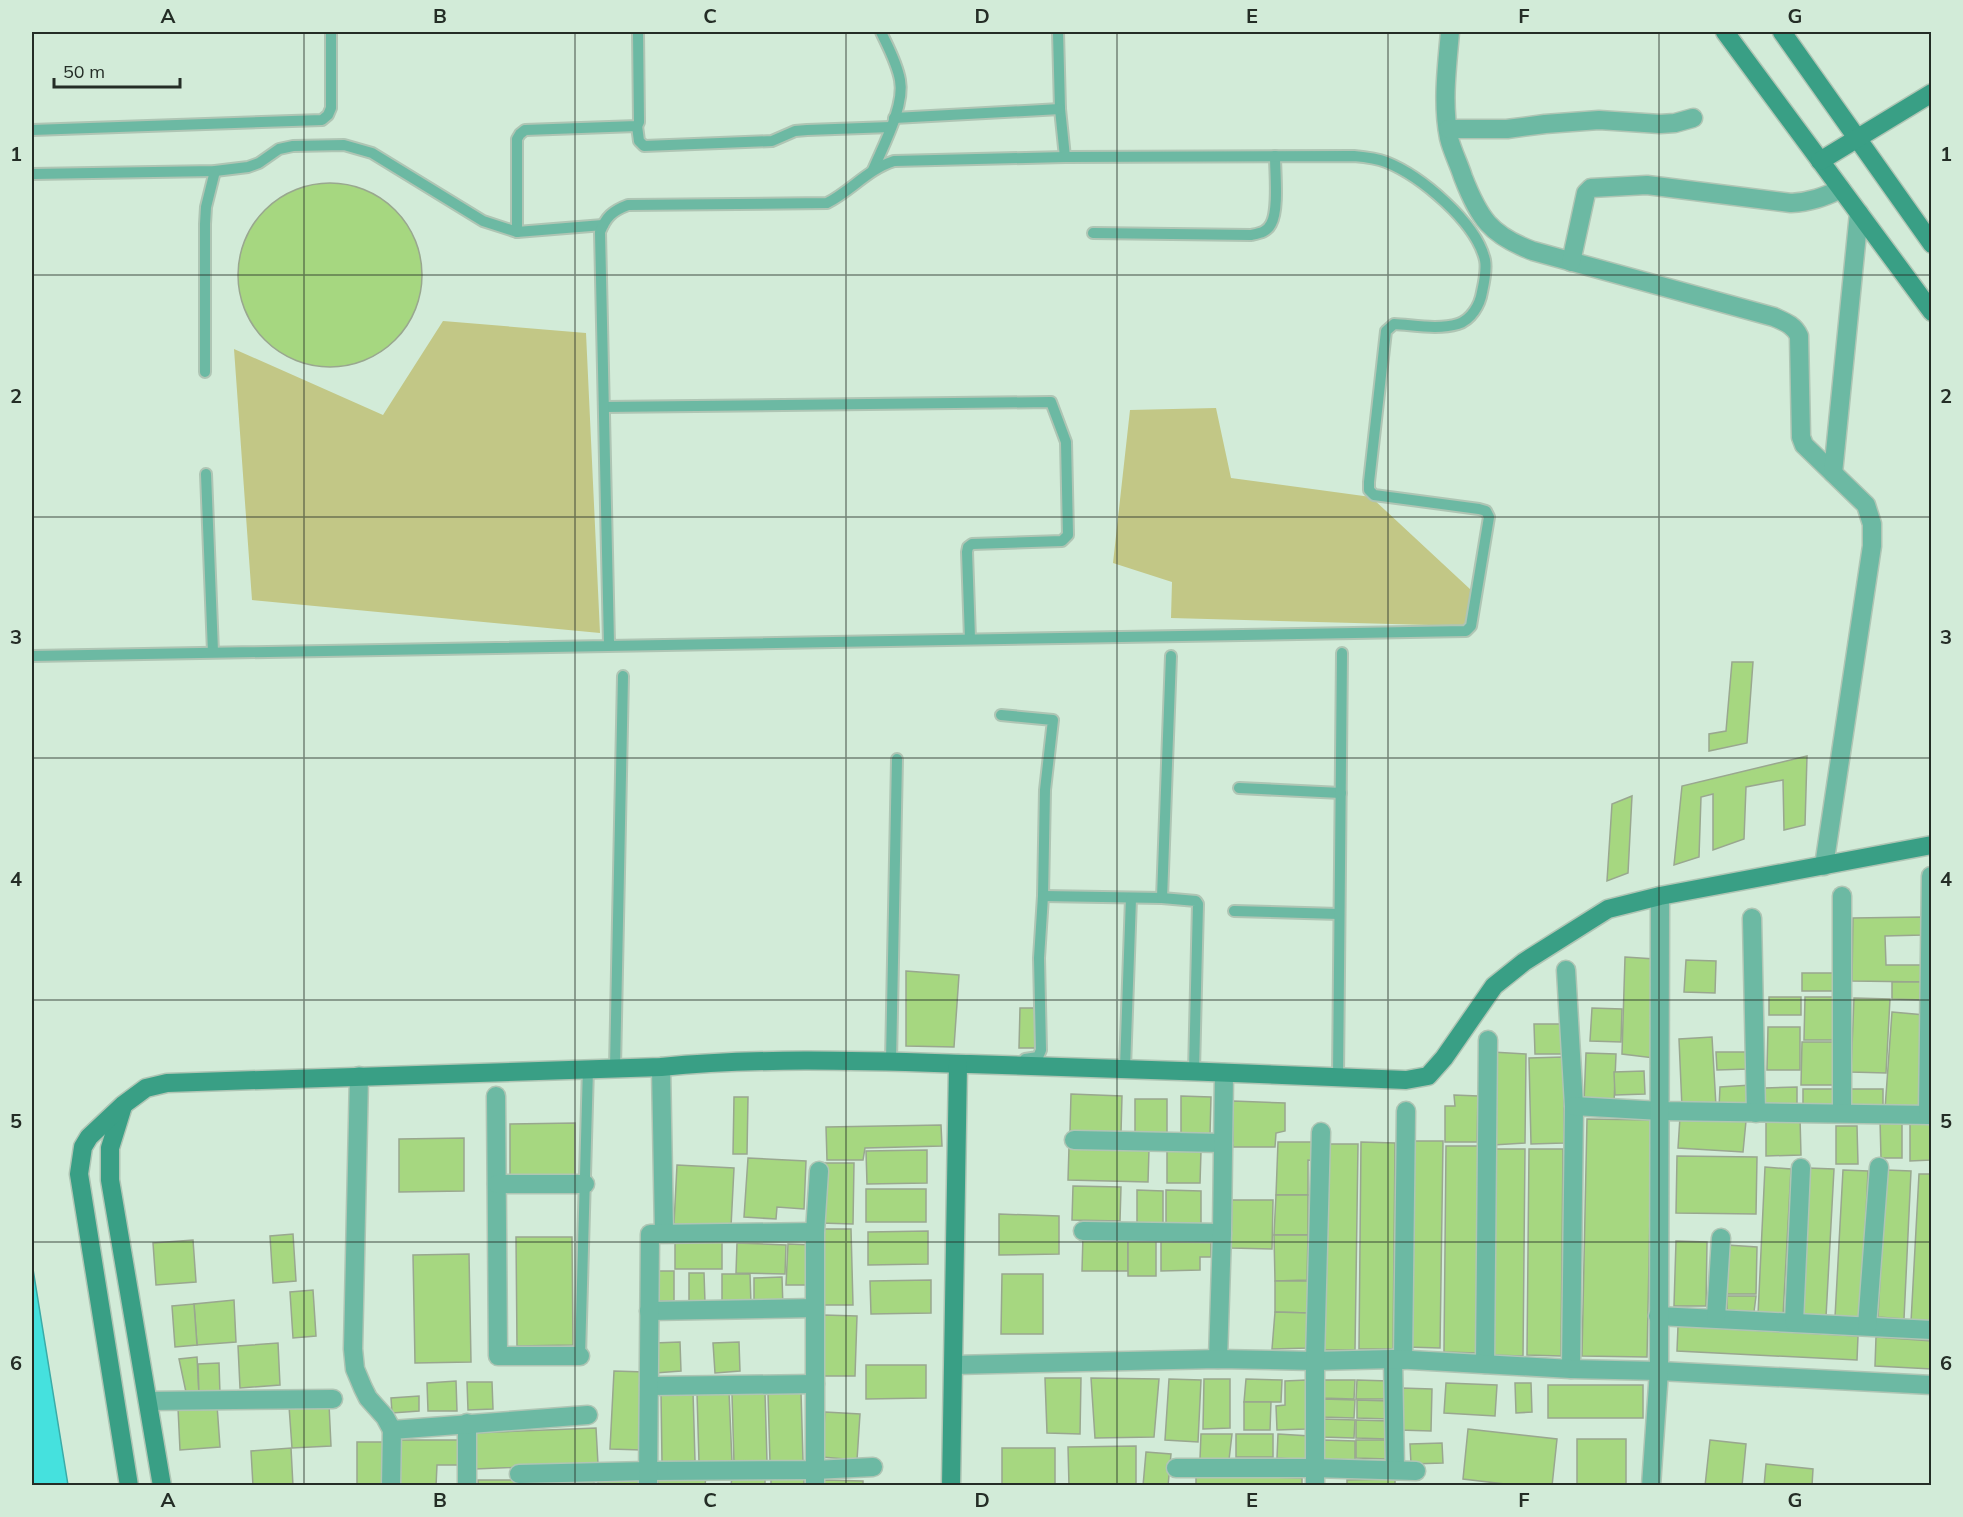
<svg xmlns="http://www.w3.org/2000/svg" width="1963" height="1517" viewBox="0 0 1963 1517" font-family="Mulish,sans-serif">
  <style>
    .green { fill: #c2c786 }
    .water { fill: #45e1de; stroke: #3baba7; stroke-width: 1.5 }
    .building { fill: #a6d780; stroke: #99a78f; stroke-width: 1.5 }
    .lines { fill: none; stroke-linecap: round; stroke-linejoin: round }
    .lane-casing { stroke: #afc5b4; stroke-width: 14 }
    .street-casing { stroke: #afc5b4; stroke-width: 21 }
    .secondary-casing { stroke: #afc5b4; stroke-width: 21 }
    .lane { stroke: #6cb9a3; stroke-width: 10 }
    .street { stroke: #6cb9a3; stroke-width: 18 }
    .secondary { stroke: #399f85; stroke-width: 18 }
    .grid { fill: none; stroke: #242d26; stroke-width: 1.5; stroke-opacity: 0.55 }
    .neatline { fill: none; stroke: #242d26; stroke-width: 2 }
    .grid-label { font-size: 20px; text-anchor: middle; font-weight: bold; fill: #242d26 }
  </style>
  <rect width="100%" height="100%" fill="#d2ebd8"/>
  <g class="green">
    <path d="M443 321 586 333 600 633 252 600 234 349 383 415Z"/>
    <path d="M1216 408 1231 478 1371 497 1471 590 1467 626 1171 618 1172 582 1113 563 1130 410Z"/>
  </g>
  <path class="water" d="M32 1263 68 1485H32Z"/>
  <g class="building">
    <circle cx="330" cy="275" r="92"/>
    <path d="M1732 662H1753L1747 743 1709 751V734L1726 731Z"/>
    <path d="M1807 756 1805 825 1784 830 1783 780 1746 787 1744 839 1713 850V794L1701 797 1699 857 1674 865 1682 786Z"/>
    <path d="M1632 796 1628 873 1607 881 1612 804Z"/>
    <path d="M1923 917V935L1885 936 1886 965H1925L1924 982 1852 981 1853 918Z"/>
    <path d="M1625 957 1655 959 1654 1058 1622 1054Z"/>
    <path d="M1686 960 1716 961 1715 993 1684 992Z"/>
    <path d="M906 971 959 975 954 1047 906 1046Z"/>
    <path d="M1802 973H1834L1835 991H1802Z"/>
    <path d="M1892 982H1924V1000L1892 999Z"/>
    <rect x="1769" y="997" width="32" height="18"/>
    <path d="M1805 997H1838L1837 1040H1804Z"/>
    <path d="M1854 998 1890 999 1886 1073 1851 1072Z"/>
    <path d="M1020 1008H1037V1048H1019Z"/>
    <path d="M1592 1008 1622 1009 1621 1042 1590 1041Z"/>
    <path d="M1892 1012 1925 1015 1921 1111 1885 1109Z"/>
    <path d="M1534 1024H1563V1054H1535Z"/>
    <path d="M1768 1027H1800V1070H1767Z"/>
    <path d="M1712 1037 1716 1106 1682 1108 1679 1039Z"/>
    <path d="M1802 1042H1835L1834 1085H1801Z"/>
    <path d="M1492 1052 1526 1054 1525 1143 1493 1145Z"/>
    <path d="M1716 1052H1749V1069L1717 1070Z"/>
    <path d="M1586 1053 1616 1054 1614 1103 1584 1102Z"/>
    <path d="M1564 1057V1143L1531 1144 1529 1058Z"/>
    <path d="M1644 1071 1645 1094 1615 1095 1614 1072Z"/>
    <path d="M1751 1085 1749 1109 1719 1108 1720 1087Z"/>
    <path d="M1797 1087V1105H1765V1088Z"/>
    <rect x="1803" y="1089" width="32" height="17"/>
    <path d="M1851 1089H1883V1106L1851 1107Z"/>
    <path d="M1071 1094 1122 1096 1121 1133 1070 1131Z"/>
    <path d="M1454 1095 1478 1096 1477 1142H1445V1106H1455Z"/>
    <path d="M1181 1096 1211 1097 1210 1135 1181 1134Z"/>
    <path d="M734 1097H748L747 1154H733Z"/>
    <rect x="1135" y="1099" width="32" height="38"/>
    <path d="M1233 1101 1285 1103V1131L1276 1133 1275 1147H1233Z"/>
    <path d="M1680 1117 1746 1121 1743 1152 1678 1148Z"/>
    <path d="M1800 1118 1801 1155 1766 1156V1119Z"/>
    <path d="M1587 1119 1652 1120 1647 1357 1582 1356Z"/>
    <path d="M1880 1120H1902V1158H1881Z"/>
    <path d="M1910 1122H1931V1160L1910 1161Z"/>
    <path d="M575 1123V1176L510 1177V1124Z"/>
    <path d="M941 1125 942 1146 865 1148 863 1160H827L826 1127Z"/>
    <path d="M1836 1126H1857L1858 1164H1836Z"/>
    <path d="M464 1138V1191L399 1192V1139Z"/>
    <path d="M1409 1141H1443L1440 1348 1407 1347Z"/>
    <path d="M1278 1142H1318V1161L1308 1160V1195H1276Z"/>
    <path d="M1361 1142 1395 1143 1393 1349H1359Z"/>
    <path d="M1324 1144H1358L1355 1350H1322Z"/>
    <path d="M1446 1146H1480L1477 1353 1444 1352Z"/>
    <path d="M1069 1147 1149 1149 1148 1182 1068 1180Z"/>
    <path d="M1491 1149H1525L1523 1356 1489 1355Z"/>
    <path d="M1529 1149H1563L1561 1356 1527 1355Z"/>
    <path d="M927 1150V1183L867 1184 866 1151Z"/>
    <path d="M1167 1151H1201L1200 1183H1167Z"/>
    <path d="M1677 1156 1757 1157 1756 1214 1676 1213Z"/>
    <path d="M748 1158 806 1161 804 1209 777 1207 776 1219 744 1217Z"/>
    <path d="M822 1163H854L853 1224 820 1223Z"/>
    <path d="M677 1165 734 1168 731 1227 674 1224Z"/>
    <path d="M1765 1167 1791 1169 1783 1316 1758 1315Z"/>
    <path d="M1808 1168 1834 1169 1826 1317 1801 1315Z"/>
    <path d="M1843 1170 1868 1171 1861 1319 1835 1317Z"/>
    <path d="M1886 1170 1911 1171 1904 1319 1878 1317Z"/>
    <path d="M1919 1174H1932V1322H1911Z"/>
    <path d="M1073 1186 1121 1187 1120 1221 1072 1220Z"/>
    <rect x="866" y="1189" width="60" height="33"/>
    <path d="M1137 1190 1163 1191V1224H1137Z"/>
    <path d="M1166 1190 1201 1191V1225L1166 1224Z"/>
    <path d="M1276 1195H1308V1235H1274Z"/>
    <path d="M1232 1200H1273L1272 1249 1231 1248Z"/>
    <path d="M999 1214 1059 1216V1254L999 1255Z"/>
    <path d="M823 1229H851L853 1305H824Z"/>
    <path d="M928 1231V1264L868 1265V1232Z"/>
    <path d="M293 1234 296 1281 273 1283 270 1236Z"/>
    <path d="M1083 1235H1128V1271H1082Z"/>
    <rect x="1128" y="1235" width="28" height="41"/>
    <path d="M1274 1235H1308L1307 1280 1275 1281Z"/>
    <path d="M1161 1236H1211V1257H1200V1270L1161 1271Z"/>
    <path d="M516 1237H572L573 1345 517 1346Z"/>
    <path d="M193 1240 196 1282 156 1285 153 1243Z"/>
    <path d="M722 1241V1269H675V1242Z"/>
    <path d="M1676 1241 1707 1242 1706 1306H1674Z"/>
    <path d="M737 1243 786 1245 785 1274 736 1273Z"/>
    <path d="M788 1244 812 1245 810 1285H786Z"/>
    <path d="M1727 1245 1757 1247 1756 1294H1727Z"/>
    <path d="M469 1254 471 1362 415 1363 413 1255Z"/>
    <path d="M658 1271H674V1301H659Z"/>
    <path d="M689 1273H704L705 1303H689Z"/>
    <path d="M722 1274H750L751 1305H722Z"/>
    <path d="M1002 1274H1043V1334H1001Z"/>
    <path d="M782 1277 783 1308 754 1309V1278Z"/>
    <path d="M931 1280V1313L871 1314 870 1281Z"/>
    <path d="M1275 1281H1309L1308 1313 1275 1312Z"/>
    <path d="M313 1290 316 1336 293 1338 290 1292Z"/>
    <path d="M1727 1296H1756L1754 1312 1727 1310Z"/>
    <path d="M234 1300 236 1342 197 1345 194 1304Z"/>
    <path d="M194 1304 197 1345 175 1347 172 1306Z"/>
    <path d="M1275 1312 1308 1313V1348L1272 1349Z"/>
    <path d="M824 1315 857 1316 855 1376H822Z"/>
    <path d="M1678 1326 1858 1336 1857 1360 1677 1351Z"/>
    <path d="M1876 1337 1932 1341V1369L1875 1366Z"/>
    <path d="M680 1342 681 1371 655 1373 654 1343Z"/>
    <path d="M739 1342 740 1371 715 1373 713 1343Z"/>
    <path d="M278 1343 280 1385 240 1388 238 1346Z"/>
    <path d="M197 1357 199 1395 187 1397 179 1359Z"/>
    <path d="M219 1363 220 1394 199 1395 198 1364Z"/>
    <path d="M866 1365H926V1398L866 1399Z"/>
    <path d="M614 1371 645 1372 642 1450 610 1449Z"/>
    <path d="M1045 1378H1081L1080 1434 1047 1433Z"/>
    <path d="M1091 1378 1159 1379 1154 1437 1095 1438Z"/>
    <path d="M1169 1379 1201 1380 1198 1442 1165 1440Z"/>
    <path d="M1204 1379H1230V1428L1203 1429Z"/>
    <path d="M1246 1379 1282 1380 1281 1402H1244Z"/>
    <path d="M1306 1380V1429L1277 1430 1276 1406 1285 1405V1381Z"/>
    <path d="M1322 1380H1355L1354 1399 1322 1398Z"/>
    <path d="M1357 1380 1389 1381V1399H1356Z"/>
    <path d="M456 1381 457 1411H428L427 1383Z"/>
    <path d="M467 1382H492L493 1409 468 1410Z"/>
    <path d="M1446 1383 1497 1385 1495 1416 1444 1413Z"/>
    <path d="M1515 1383H1531L1532 1412 1516 1413Z"/>
    <rect x="1548" y="1385" width="95" height="33"/>
    <path d="M1401 1388 1432 1389 1431 1431 1399 1430Z"/>
    <path d="M693 1392 695 1461 662 1462 661 1393Z"/>
    <path d="M729 1392 732 1462H699L697 1393Z"/>
    <path d="M801 1392 803 1461 770 1462 768 1393Z"/>
    <path d="M765 1393 767 1462 734 1463 732 1394Z"/>
    <path d="M419 1396V1411L392 1413 391 1398Z"/>
    <path d="M1323 1399 1355 1400 1354 1418 1322 1417Z"/>
    <path d="M1357 1400 1389 1401V1419L1357 1418Z"/>
    <path d="M1244 1402H1271L1270 1430H1244Z"/>
    <path d="M329 1404 331 1446 292 1448 289 1406Z"/>
    <path d="M217 1405 220 1447 180 1450 178 1408Z"/>
    <path d="M825 1412 860 1414 857 1460 822 1457Z"/>
    <path d="M1323 1419 1355 1420 1354 1438 1322 1437Z"/>
    <path d="M1356 1420 1389 1421 1388 1439 1356 1438Z"/>
    <path d="M596 1428 598 1464 475 1469 473 1433Z"/>
    <path d="M1468 1429 1557 1439 1552 1486H1522L1463 1479Z"/>
    <path d="M1201 1434H1232L1229 1460 1200 1459Z"/>
    <rect x="1236" y="1434" width="37" height="23"/>
    <path d="M1278 1434 1310 1436 1309 1460 1277 1458Z"/>
    <rect x="1577" y="1439" width="49" height="47"/>
    <path d="M400 1440H459V1465H437L436 1486H400Z"/>
    <path d="M1323 1440 1355 1441V1460L1322 1459Z"/>
    <path d="M1356 1440H1388V1459L1356 1458Z"/>
    <path d="M1710 1440 1746 1444 1742 1486H1705Z"/>
    <path d="M357 1442H387L388 1486H357Z"/>
    <path d="M1442 1443 1443 1463 1411 1464 1410 1444Z"/>
    <path d="M1136 1446V1486H1069L1068 1447Z"/>
    <path d="M291 1448 293 1486H253L251 1451Z"/>
    <rect x="1002" y="1448" width="53" height="38"/>
    <path d="M1146 1452 1171 1454 1168 1486H1143Z"/>
    <path d="M1766 1464 1813 1469 1812 1486H1764Z"/>
    <path d="M658 1474 706 1475 705 1486H658Z"/>
    <path d="M732 1475 765 1476V1486H731Z"/>
    <path d="M1196 1475 1302 1478V1486H1196Z"/>
    <path d="M771 1477 804 1478V1486H771Z"/>
    <rect x="598" y="1479" width="45" height="7"/>
    <path d="M1395 1479V1486H1347V1480Z"/>
    <rect x="478" y="1480" width="39" height="6"/>
    <rect x="548" y="1480" width="46" height="6"/>
    <path d="M824 1480 863 1481V1486H824Z"/>
  </g>
  <g class="lines">
    <g class="lane-casing">
      <g id="lane">
        <path d="M1058 32 1060 109 1065 157"/>
        <path d="M894 118 1060 109"/>
        <path d="M637 126 639 141 644 146 772 141 795 131 807 130 891 127"/>
        <path d="M32 130 322 120 328 115 331 108V32"/>
        <path d="M873 170C883 146 905 106 900 80 897 63 888 47 881 32"/>
        <path d="M32 174 215 171 248 167 259 163 279 149 293 146 344 145 372 153 483 221 517 232 603 225"/>
        <path d="M517 232V139L520 134 525 130 637 126 639 122 638 32"/>
        <path d="M1093 233 1251 235C1260 233 1267 232 1271 224 1279 210 1275 173 1275 156"/>
        <path d="M205 372V224L206 207 215 171"/>
        <path d="M604 407 1051 402 1066 442 1068 535 1062 541 972 544 968 547 967 552 970 639"/>
        <path d="M206 474 213 652"/>
        <path d="M32 656 1466 631 1471 626 1489 517 1486 511 1479 509 1374 495 1369 490V482L1386 331 1394 324C1414 325 1438 330 1458 324 1471 320 1480 305 1482 292 1484 283 1487 270 1485 260 1476 222 1421 176 1386 162 1376 158 1365 157 1354 156L1065 157 894 161C868 169 851 191 827 203L628 205C612 211 606 217 600 232L609 644"/>
        <path d="M1001 715 1053 720 1045 790 1043 896 1039 958 1041 1050 1038 1057 1025 1059"/>
        <path d="M1239 788 1341 793"/>
        <path d="M1043 896 1162 898 1196 901 1198 904 1194 1071"/>
        <path d="M1162 898 1171 656"/>
        <path d="M1234 911 1339 914"/>
        <path d="M891 1061 897 759"/>
        <path d="M615 1068 623 676"/>
        <path d="M1125 1068 1131 898"/>
        <path d="M1338 1077 1342 653"/>
        <path d="M580 1356 588 1068"/>
      </g>
    </g>
    <g class="street-casing">
      <g id="street">
        <path d="M1450 32C1447 67 1442 103 1449 138 1452 151 1459 164 1463 177 1479 218 1490 235 1533 251L1774 317C1785 322 1794 325 1799 336L1801 437 1804 445 1866 505 1872 524V546L1824 866"/>
        <path d="M1448 129H1507L1545 124 1599 120 1660 124 1675 123 1693 118"/>
        <path d="M1571 262 1586 193 1591 188 1647 185 1791 203C1810 202 1824 197 1841 189"/>
        <path d="M1833 473 1859 213"/>
        <path d="M1842 896V1113"/>
        <path d="M1752 918 1756 1113"/>
        <path d="M1566 970 1574 1106 1571 1369"/>
        <path d="M661 1067 664 1233"/>
        <path d="M359 1076 353 1349 355 1369 363 1388 368 1398 385 1417 392 1430"/>
        <path d="M496 1096 498 1356H580"/>
        <path d="M1574 1106 1661 1111 1932 1115"/>
        <path d="M1928 1115 1931 876"/>
        <path d="M1074 1140 1223 1143"/>
        <path d="M497 1184H585"/>
        <path d="M1083 1231 1222 1233"/>
        <path d="M649 1311 815 1308"/>
        <path d="M1658 1316 1932 1330"/>
        <path d="M1716 1317 1721 1238"/>
        <path d="M1794 1322 1801 1168"/>
        <path d="M1867 1326 1879 1167"/>
        <path d="M1218 1359 1222 1233 1224 1073"/>
        <path d="M1393 1359 1395 1470"/>
        <path d="M1403 1360 1406 1111"/>
        <path d="M1485 1364 1488 1040"/>
        <path d="M954 1365 1218 1359 1315 1361 1393 1359 1571 1369 1659 1371 1932 1385"/>
        <path d="M649 1386 815 1384"/>
        <path d="M148 1401 333 1399"/>
        <path d="M467 1423V1486"/>
        <path d="M1176 1468H1314L1416 1471"/>
        <path d="M519 1474 648 1471 815 1470 873 1467"/>
        <path d="M391 1486 392 1430 588 1415"/>
        <path d="M648 1486 650 1234 815 1232"/>
        <path d="M815 1486V1232L819 1171"/>
        <path d="M1315 1486V1361L1321 1132"/>
        <path d="M1651 1486 1659 1371 1660 896"/>
      </g>
    </g>
    <g class="secondary-casing">
      <g id="secondary">
        <path d="M1725 32 1932 312"/>
        <path d="M1782 32 1932 244"/>
        <path d="M1820 161 1932 93"/>
        <path d="M123 1106 110 1148V1180L162 1486"/>
        <path d="M129 1486 79 1174 83 1147 89 1137 123 1105 146 1088 167 1083 661 1067C763 1057 867 1061 970 1064 1115 1068 1261 1074 1406 1080L1428 1076 1444 1058 1494 986 1524 962 1608 909 1660 896 1932 845"/>
        <path d="M951 1486 958 1064"/>
      </g>
    </g>
    <use href="#lane" class="lane"/>
    <use href="#street" class="street"/>
    <use href="#secondary" class="secondary"/>
  </g>
  <path class="grid" d="M304 32V1486M575 32V1486M846 32V1486M1117 32V1486M1388 32V1486M1659 32V1486M32 275H1932M32 517H1932M32 758H1932M32 1000H1932M32 1242H1932"/>
  <rect width="1963" height="1517" fill="none" stroke="#d2ebd8" stroke-width="66"/>
  <path d="M54 78v9h126v-9" fill="none" stroke="#242d26" stroke-width="3"/>
  <text x="63" y="78" font-size="18" fill="#242d26" stroke="#d2ebd8" stroke-width="4.5" paint-order="stroke">50 m</text>
  <rect x="33" y="33" width="1897" height="1451" class="neatline"/>
  <g class="grid-label">
    <text x="168" y="23">A</text>
    <text x="440" y="23">B</text>
    <text x="710" y="23">C</text>
    <text x="982" y="23">D</text>
    <text x="1252" y="23">E</text>
    <text x="1524" y="23">F</text>
    <text x="1795" y="23">G</text>
    <text x="16" y="161">1</text>
    <text x="1946" y="161">1</text>
    <text x="16" y="403">2</text>
    <text x="1946" y="403">2</text>
    <text x="16" y="644">3</text>
    <text x="1946" y="644">3</text>
    <text x="16" y="886">4</text>
    <text x="1946" y="886">4</text>
    <text x="16" y="1128">5</text>
    <text x="1946" y="1128">5</text>
    <text x="16" y="1370">6</text>
    <text x="1946" y="1370">6</text>
    <text x="168" y="1507">A</text>
    <text x="440" y="1507">B</text>
    <text x="710" y="1507">C</text>
    <text x="982" y="1507">D</text>
    <text x="1252" y="1507">E</text>
    <text x="1524" y="1507">F</text>
    <text x="1795" y="1507">G</text>
  </g>
</svg>
